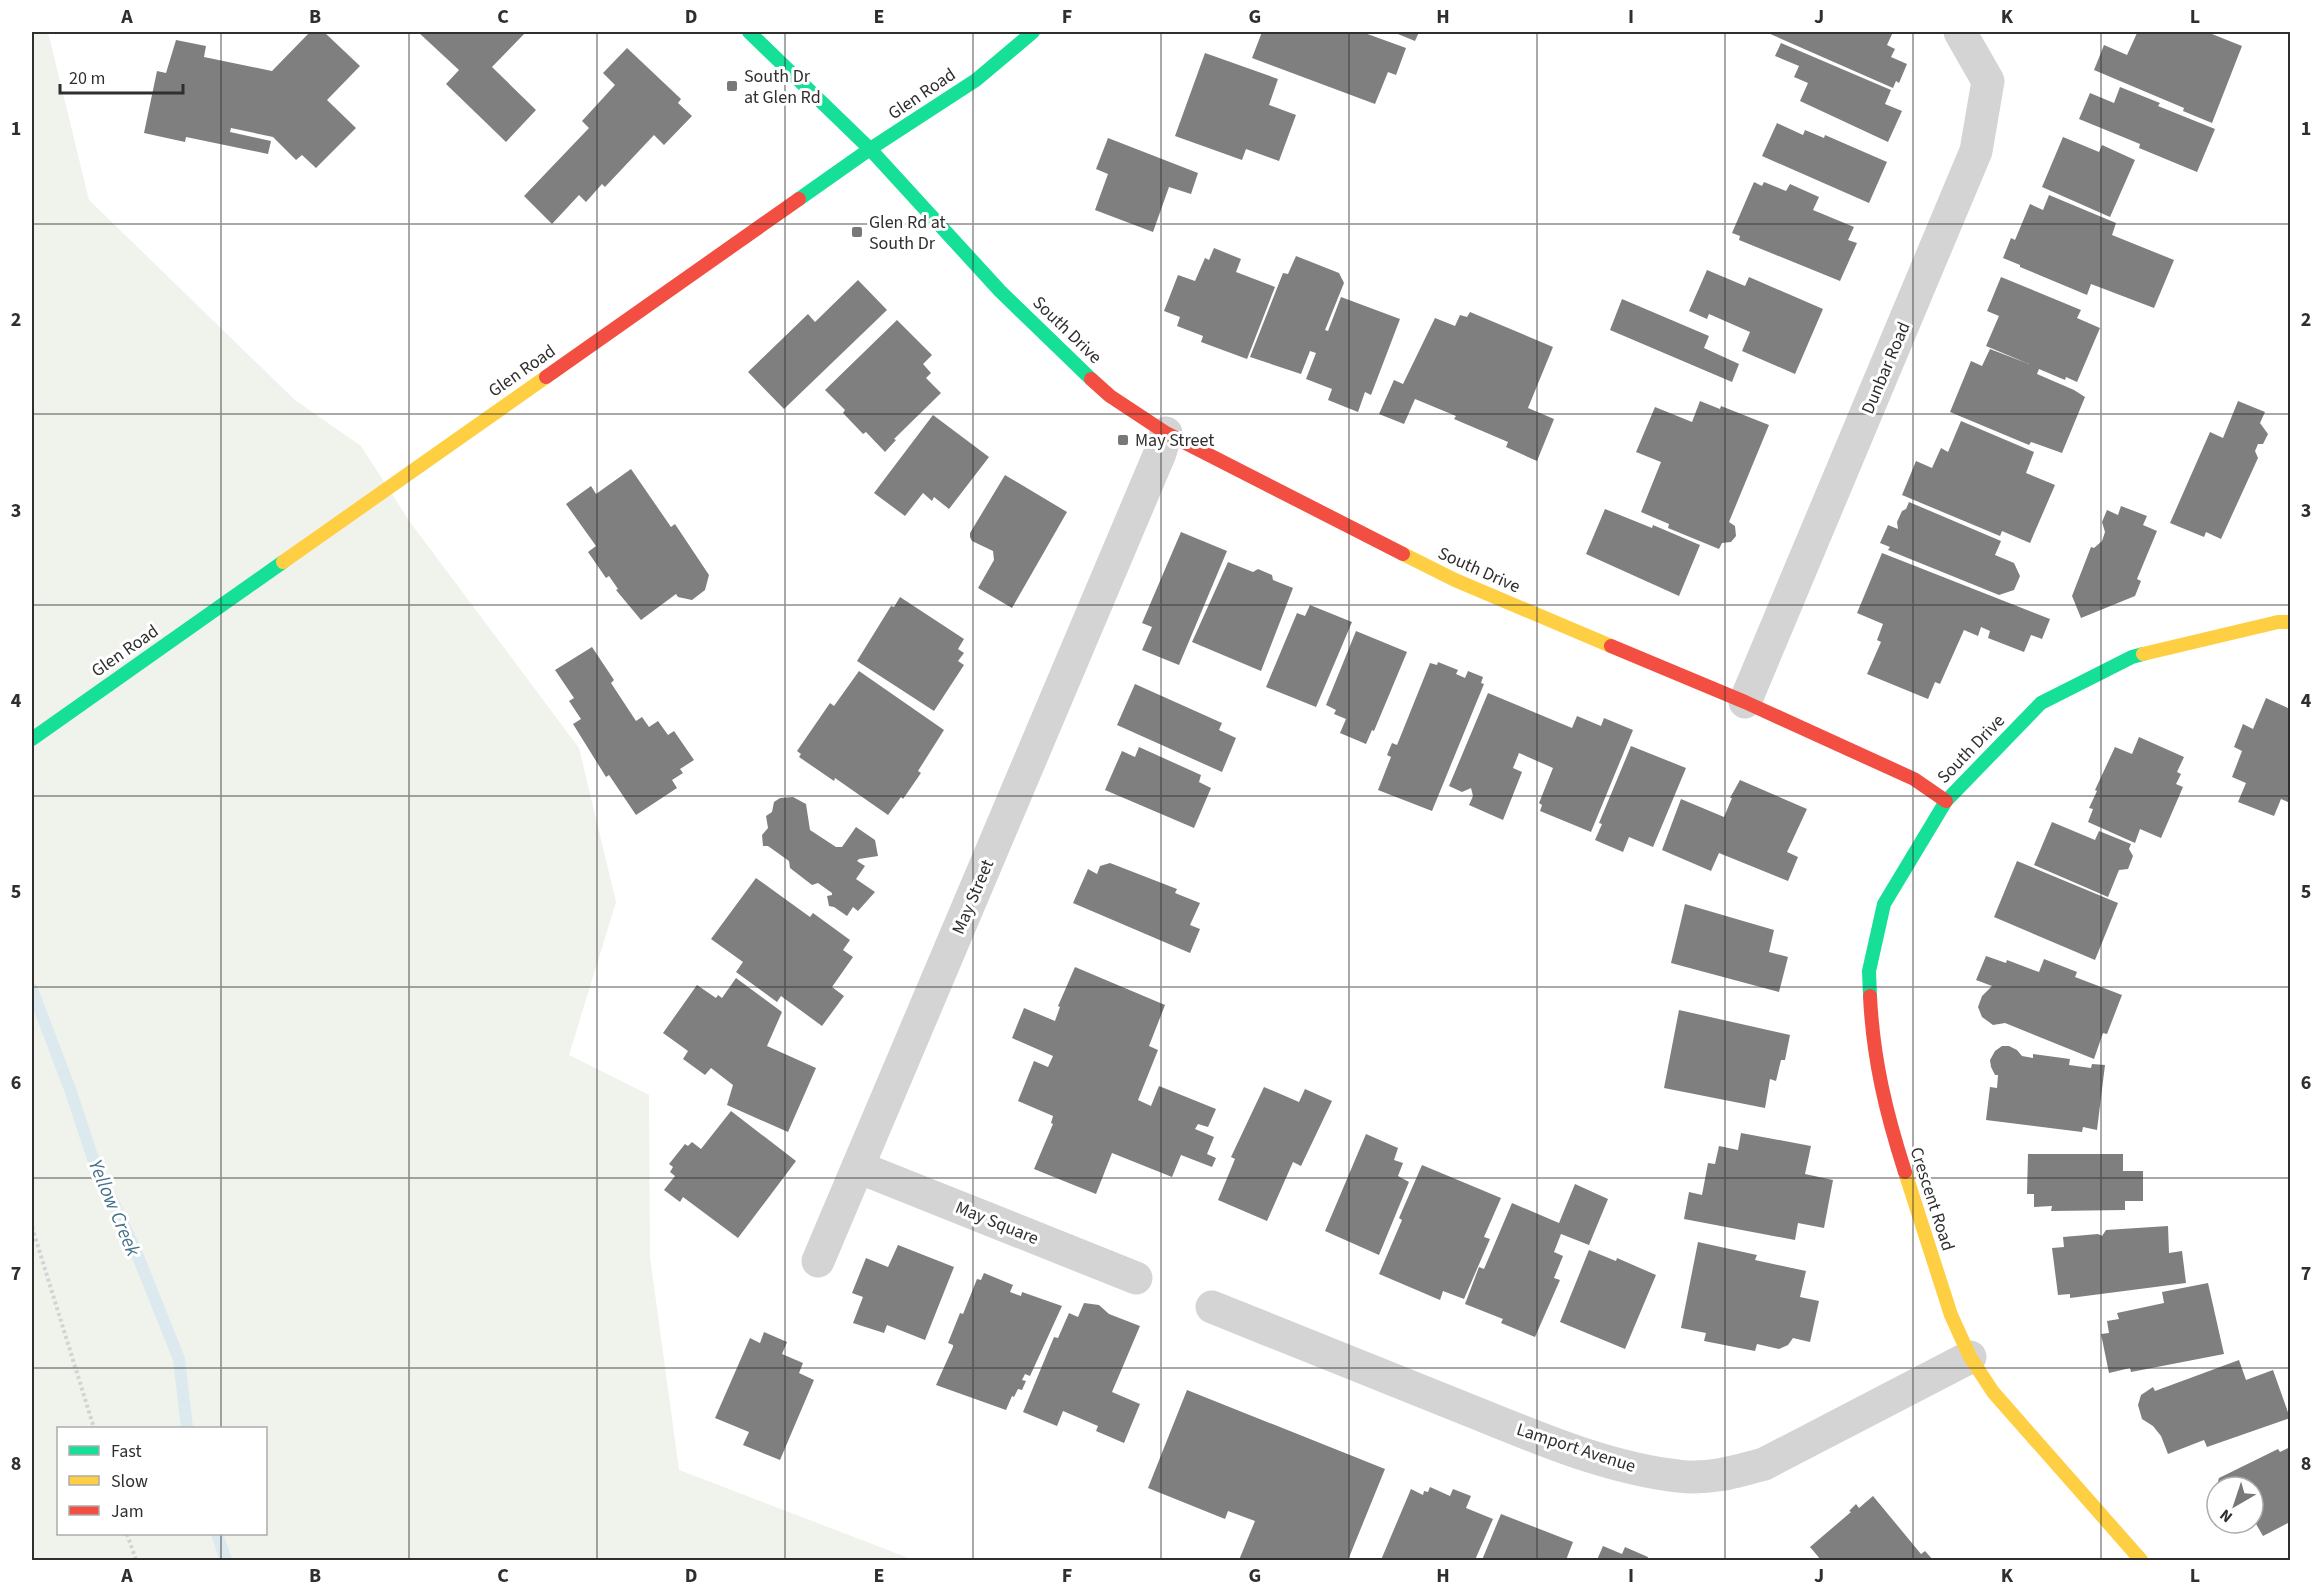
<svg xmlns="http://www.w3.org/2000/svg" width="2322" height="1592" viewBox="0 0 2322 1592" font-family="'Source Sans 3',sans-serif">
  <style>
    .green { fill: #f0f2ec; fill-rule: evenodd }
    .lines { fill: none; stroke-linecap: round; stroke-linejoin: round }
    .stream { stroke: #dce9ef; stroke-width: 12 }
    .building { fill: #7f7f7f }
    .path { stroke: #d3d3d3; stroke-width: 4; stroke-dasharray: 3 3; stroke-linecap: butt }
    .street { stroke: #d4d4d4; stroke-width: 33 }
    .fast { stroke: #16e098; stroke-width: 14 }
    .slow { stroke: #ffcf43; stroke-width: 14 }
    .jam { stroke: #f24e42; stroke-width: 14 }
    .grid { fill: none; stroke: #2f2f2f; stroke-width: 1.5; stroke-opacity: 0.55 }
    .poi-dot { fill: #787878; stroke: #fff; stroke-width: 2 }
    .labels { text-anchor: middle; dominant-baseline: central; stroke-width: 6; stroke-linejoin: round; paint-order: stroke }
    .poi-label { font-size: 18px; fill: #2f2f2f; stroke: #fff; text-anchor: start }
    .street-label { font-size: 18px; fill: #2f2f2f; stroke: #fff }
    .water-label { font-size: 20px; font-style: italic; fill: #467188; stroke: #fff }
    .neatline { fill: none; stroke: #2f2f2f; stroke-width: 2 }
    .grid-label { font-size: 20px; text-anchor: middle; font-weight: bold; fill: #2f2f2f }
  </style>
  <rect width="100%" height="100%" fill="#fff"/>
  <path class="green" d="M32 32H48L89 200 295 400 361 446 410 522 579 748 616 902 569 1055 649 1095 650 1257 679 1470 914 1560H32ZM58 1428H266V1534H58Z"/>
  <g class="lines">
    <g class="stream">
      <path d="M32 989 71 1092 92 1156 137 1254 179 1359 187 1428"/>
      <path d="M217 1534 226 1560"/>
    </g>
  </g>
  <g class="building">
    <path d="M310 32H324L360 66 327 100 356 128 316 168 302 155 296 160 273 137 231 128 230 132 271 141 268 154 186 137 185 142 144 133 157 71 166 73 176 40 206 46 204 57 272 71Z"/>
    <path d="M418 32H526L492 67 536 110 506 142 446 84 459 70Z"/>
    <path d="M1262 32H1362L1406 48 1396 75 1388 72 1375 104 1252 58Z"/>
    <path d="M1393 32H1419L1415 41Z"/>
    <path d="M1769 32H1893L1887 45 1895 49 1891 57 1907 64 1899 83 1896 81 1893 88 1768 33Z"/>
    <path d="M2133 32H2207L2242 46 2212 123 2183 111 2184 108 2094 70 2104 45 2127 55 2137 33Z"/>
    <path d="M1781 43 1891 90 1885 104 1902 111 1888 142 1800 101 1808 83 1794 77 1799 66 1775 56Z"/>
    <path d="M627 48 681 99 678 103 692 116 664 145 654 135 605 187 602 184 586 202 579 195 552 224 524 196 589 128 582 121 615 85 603 73Z"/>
    <path d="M1205 53 1278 79 1269 105 1296 115 1279 161 1246 149 1242 160 1175 136Z"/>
    <path d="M2120 87 2160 103 2158 106 2215 129 2197 172 2139 148 2140 144 2079 119 2090 93 2114 103Z"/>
    <path d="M1777 123 1803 135 1805 130 1824 138 1825 135 1887 162 1869 203 1762 156Z"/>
    <path d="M2063 137 2099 152 2102 145 2135 160 2110 217 2042 187Z"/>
    <path d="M1108 138 1198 173 1191 194 1169 187 1153 232 1095 210 1108 174 1096 169Z"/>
    <path d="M1754 182 1762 186 1764 182 1786 191 1790 184 1819 197 1813 210 1854 227 1848 240 1857 243 1840 281 1739 240 1740 236 1732 233Z"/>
    <path d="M2049 195 2116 223 2112 235 2174 260 2154 308 2091 284 2087 295 2020 267V265L2003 258 2011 238 2015 240 2030 204 2043 210Z"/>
    <path d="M1214 248 1241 259 1236 272 1275 287 1247 359 1201 342 1203 336 1177 326 1180 317 1164 311 1178 275 1195 281 1205 258 1209 260Z"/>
    <path d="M1296 256 1339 273 1344 283 1325 330 1328 331 1341 297 1400 319 1371 395 1365 392 1358 412 1328 400 1332 389 1306 379 1316 353 1310 351 1301 374 1250 357 1283 273 1288 274Z"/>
    <path d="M1707 270 1745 286 1749 277 1823 309 1795 374 1742 351 1750 332 1709 314 1707 319 1689 311Z"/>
    <path d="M2001 277 2081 310 2077 318 2100 328 2077 382 2066 377 2065 380 2039 369 2037 374 2074 390 2085 397 2062 453 2031 442 2029 445 1950 412 1971 361 1982 366 1990 349 2029 364 1986 346 1999 316 1987 311Z"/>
    <path d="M858 280 887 310 784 409 748 372 808 314 815 322Z"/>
    <path d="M1622 299 1709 336 1704 348 1739 364 1732 382 1610 330Z"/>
    <path d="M1470 312 1553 347 1528 408 1554 419 1537 461 1506 447 1508 442 1454 419 1456 416 1415 399 1404 424 1379 414 1394 380 1403 384 1435 318 1455 326 1460 315 1467 317Z"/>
    <path d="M897 320 932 355 923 364 931 373 926 378 941 393 894 439 896 440 885 452 866 432 863 434 843 413 845 410 825 390Z"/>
    <path d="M1700 401 1720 409 1721 406 1769 425 1729 522 1735 526 1736 536 1731 542 1722 543 1719 549 1668 528 1669 524 1641 512 1661 462 1636 452 1655 407 1692 422Z"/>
    <path d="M2238 401 2265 412 2260 423 2268 434 2263 444H2258L2255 451 2258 458 2221 539 2206 532 2204 537 2170 523 2210 432 2223 438Z"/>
    <path d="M933 415 989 457 949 509 934 497 932 501 923 493 905 516 874 493Z"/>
    <path d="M1961 421 2034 452 2026 473 2055 485 2030 543 2002 531 2000 536 1902 495 1916 461 1932 468 1941 448 1948 452Z"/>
    <path d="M631 469 671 527 675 524 709 575 705 590 692 600 678 597 676 594 641 620 616 590 618 589 609 576 606 578 588 552 596 546 566 504 591 486 596 494Z"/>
    <path d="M1005 475 1067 512 1012 608 978 588 994 560 993 551 972 541 970 537V533Z"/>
    <path d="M1909 502 2001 541 1995 555 2014 563 2020 576 2014 590 1999 595 1888 550 1890 547 1880 543 1888 525 1898 529 1897 522 1902 511 1906 509Z"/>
    <path d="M2121 506 2147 516 2143 525 2157 531 2137 579 2141 581 2135 596 2081 618 2072 596 2091 547 2094 548 2102 541 2105 532 2102 522 2107 510 2118 515Z"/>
    <path d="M1605 509 1652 528 1653 525 1700 545 1679 596 1586 554Z"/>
    <path d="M1181 532 1227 551 1179 665 1142 650 1152 627 1142 623Z"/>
    <path d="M1882 553 2050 619 2042 639 2031 635 2024 652 1988 638 1990 631 1981 627 1978 636 1964 630 1940 684 1935 682 1928 699 1867 674 1881 642 1877 640 1883 624 1857 613Z"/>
    <path d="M1228 562 1253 572 1258 569 1272 575 1273 580 1293 588 1261 671 1192 642Z"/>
    <path d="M900 597 964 639 958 649 964 653 958 661 964 665 934 711 857 661 891 606 894 607Z"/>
    <path d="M1310 605 1352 622 1316 707 1266 687 1297 613 1305 616Z"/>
    <path d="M1356 631 1407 652 1374 731 1372 730 1366 744 1340 733 1346 719 1334 714 1336 710 1326 705Z"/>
    <path d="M592 647 614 680 611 683 636 721 642 717 649 727 658 721 668 735 674 731 694 760 680 769 683 773 672 780 677 788 636 815 609 775 606 777 573 724 581 719 569 701 574 698 555 670Z"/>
    <path d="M1438 662 1458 670 1456 674 1465 678 1468 671 1483 677 1481 683 1484 684 1432 811 1378 790 1391 757 1387 755 1392 743 1397 745 1430 663 1437 665Z"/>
    <path d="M859 671 944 730 918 771 921 773 903 799 901 797 888 815 835 778 834 781 799 757 801 754 797 751 830 703 834 706Z"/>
    <path d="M1135 684 1222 723 1219 730 1236 738 1222 772 1117 725Z"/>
    <path d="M1488 693 1572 728 1577 716 1601 726 1604 718 1633 730 1591 832 1540 811 1542 805 1539 803 1553 768 1519 753 1513 768 1522 772 1503 820 1469 805 1473 796 1471 788 1462 792 1449 786Z"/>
    <path d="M2266 698 2290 709V803L2281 799 2274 816 2238 802 2246 783 2232 777 2242 751 2234 747 2243 724 2253 729Z"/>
    <path d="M2139 737 2184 757 2177 772 2181 774 2176 784 2183 787 2161 838 2140 829 2135 843 2088 822 2093 809 2089 808 2097 791 2095 790 2115 747 2132 754Z"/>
    <path d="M1631 746 1686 768 1653 847 1629 837 1623 852 1595 840 1602 824 1599 823Z"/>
    <path d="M1139 747 1201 775 1199 782 1211 788 1194 828 1105 790 1122 751 1135 757Z"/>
    <path d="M1740 780 1807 809 1787 852 1798 857 1788 881 1719 853 1711 871 1662 850 1681 799 1724 817 1732 798H1730Z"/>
    <path d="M793 797 806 804 810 830 836 847H842L856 827 875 840 878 856 859 859 857 861 865 866 856 879 875 892 858 911 853 907 847 916 834 907 829 906 827 896 832 895V893L818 883 812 885 790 868 789 861 768 846H763L762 835 768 828 766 816 772 812 774 802 780 798Z"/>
    <path d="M2052 822 2095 840 2099 831 2131 844 2129 849 2133 856 2128 869 2119 870 2108 897 2034 865Z"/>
    <path d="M2017 861 2118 903 2095 960 1994 917Z"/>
    <path d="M1110 863 1177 889 1175 893 1200 903 1190 925 1200 929 1190 953 1073 903 1088 869 1097 874 1100 866Z"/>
    <path d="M756 878 810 917 813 913 850 940 843 950 853 957 832 987 844 996 822 1026 781 996 777 1002 736 972 743 962 711 939Z"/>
    <path d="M1685 904 1774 930 1769 952 1788 957 1779 992 1671 963Z"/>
    <path d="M1986 956 2006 963 2007 960 2039 972 2044 959 2077 972 2075 977 2122 995 2107 1034 2103 1033 2094 1059 2005 1023 1993 1025 1982 1017 1978 1007 1982 996 1992 986 1976 980Z"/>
    <path d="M1075 967 1165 1005 1149 1046 1158 1050 1138 1100 1151 1106 1159 1086 1216 1109 1208 1127 1198 1124 1195 1129 1214 1137 1207 1154 1216 1158 1212 1167 1181 1155 1172 1177 1112 1153 1096 1194 1034 1169 1053 1124 1051 1123 1053 1116 1018 1101 1034 1061 1048 1067 1053 1056 1012 1038 1024 1008 1055 1021 1060 1007 1058 1006Z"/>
    <path d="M736 978 782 1012 767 1046 816 1068 788 1132 727 1105 733 1085 711 1068 705 1075 683 1059 688 1051 663 1033 697 985 716 998 718 995 722 998Z"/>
    <path d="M1679 1010 1790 1035 1785 1060H1781L1776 1081 1770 1079 1765 1108 1664 1088Z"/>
    <path d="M2002 1046H2009L2017 1050 2022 1056 2033 1058V1054L2070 1059 2069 1065 2091 1068 2092 1064 2105 1065 2097 1130 2083 1127 2082 1132 1986 1120 1990 1087 1997 1088 1998 1075H1995L1991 1067 1990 1060 1995 1051Z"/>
    <path d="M1264 1087 1299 1102 1305 1089 1332 1101 1301 1166 1293 1162 1267 1221 1218 1200 1235 1159 1231 1157Z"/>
    <path d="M731 1111 796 1161 738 1238 683 1197 680 1202 664 1190 675 1176 670 1172 673 1167 669 1164 685 1144 688 1146 692 1142 701 1149Z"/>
    <path d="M1741 1133 1811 1146 1805 1174 1833 1180 1824 1228 1798 1223 1795 1240 1684 1219 1689 1192 1702 1195 1708 1163 1715 1164 1719 1146 1738 1150Z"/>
    <path d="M1366 1134 1398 1148 1394 1160 1403 1163 1398 1176 1409 1182 1379 1255 1325 1231Z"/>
    <path d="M2028 1154H2123V1171H2143V1201H2125V1210L2051 1211 2052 1206 2034 1207V1194H2027Z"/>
    <path d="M1422 1165 1501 1198 1484 1237 1490 1239 1464 1299 1443 1291 1440 1300 1379 1274 1402 1220 1399 1218Z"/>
    <path d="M1575 1184 1608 1199 1589 1245 1561 1234 1554 1252 1563 1256 1554 1278 1560 1280 1535 1337 1501 1323 1503 1319 1465 1304 1479 1267 1484 1269 1512 1203 1559 1223Z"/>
    <path d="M2168 1226 2169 1253 2182 1251 2186 1283 2070 1298V1294L2058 1295 2052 1248 2064 1247 2063 1237 2098 1234 2102 1236 2106 1230Z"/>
    <path d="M1698 1242 1757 1255 1755 1260 1806 1271 1800 1297 1819 1301 1810 1342 1793 1338 1788 1345 1779 1349 1757 1344 1755 1351 1704 1341 1706 1333 1681 1328Z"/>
    <path d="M898 1245 954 1267 925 1340 887 1325 884 1333 853 1323 863 1297 852 1293 866 1258 888 1267Z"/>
    <path d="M1589 1250 1616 1261 1617 1258 1656 1275 1625 1349 1560 1322Z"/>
    <path d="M984 1273 1013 1285 1010 1292 1021 1296 1022 1292 1062 1306 1030 1376 1025 1374 1022 1380 1026 1381 1022 1390 1018 1389 1014 1397 1012 1396 1006 1410 936 1385 953 1347V1345L948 1343 960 1313 963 1314 977 1279 981 1280Z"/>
    <path d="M2208 1283 2224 1354 2131 1372 2130 1368 2109 1373 2101 1334 2109 1333 2107 1321 2119 1319 2117 1313 2164 1303 2162 1292Z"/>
    <path d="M1084 1303 1099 1305 1109 1314 1140 1326 1112 1392 1140 1404 1124 1443 1096 1431 1098 1426 1063 1411 1057 1426 1023 1412 1054 1337 1058 1338 1069 1313 1078 1317Z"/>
    <path d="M764 1332 787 1342 782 1354 803 1363 799 1373 814 1380 780 1460 743 1445 749 1432 715 1418 750 1338 760 1343Z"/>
    <path d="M2239 1360 2246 1380 2273 1370 2290 1418 2207 1447 2204 1440 2168 1454 2161 1436 2153 1426 2142 1419 2138 1405 2141 1395 2153 1387 2155 1391Z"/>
    <path d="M1187 1390 1385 1469 1348 1560H1239L1255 1521 1228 1511 1225 1519 1148 1488Z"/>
    <path d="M2290 1447V1522L2263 1536 2256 1524 2246 1528 2243 1523H2253V1487H2218L2217 1485 2219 1478 2278 1449 2280 1452Z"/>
    <path d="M1430 1487 1450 1496 1453 1489 1471 1496 1466 1508 1493 1519 1475 1560H1381L1411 1489 1423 1495 1424 1491 1428 1492Z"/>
    <path d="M1873 1496 1921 1554 1925 1551 1933 1560H1821L1810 1547 1851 1512 1849 1511 1856 1504 1859 1508Z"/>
    <path d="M1501 1514 1573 1542 1566 1560H1482Z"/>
    <path d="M1603 1546 1622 1554 1625 1547 1648 1557 1647 1560H1597Z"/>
  </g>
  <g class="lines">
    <g class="path">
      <path d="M32 1227 94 1428"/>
      <path d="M127 1534 136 1560"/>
    </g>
    <g class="street">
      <path d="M1745 702 1976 151 1988 81 1960 32"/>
      <path d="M858 1167 1136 1278"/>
      <path d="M818 1261 1160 453 1166 433"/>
      <path d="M1212 1307C1296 1341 1381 1375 1466 1409 1534 1436 1605 1468 1678 1476 1708 1480 1735 1472 1764 1464L1970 1357"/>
    </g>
    <g class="fast">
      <path d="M749 32 870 149 1000 291 1091 379"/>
      <path d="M799 199 870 149 976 80 1033 32"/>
      <path d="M32 739 283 562"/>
      <path d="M1870 996 1869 971 1884 904 1946 801 2041 703 2132 657 2143 654"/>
    </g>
    <g class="slow">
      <path d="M1403 554 1455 580 1611 646"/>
      <path d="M283 562 546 377"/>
      <path d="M2143 654 2278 622H2290"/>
      <path d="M1905 1172 1951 1315 1970 1357 1993 1392 2141 1560"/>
    </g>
    <g class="jam">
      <path d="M546 377 799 199"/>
      <path d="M1091 379 1110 396 1166 433 1403 554"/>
      <path d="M1611 646 1745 702 1914 779 1946 801"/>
      <path d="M1870 996C1873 1059 1886 1113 1905 1172"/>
    </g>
  </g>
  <path class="grid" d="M221 32V1428M409 32V1560M597 32V1560M785 32V1560M973 32V1560M1161 32V1560M1349 32V1560M1537 32V1560M1725 32V1560M1913 32V1560M2101 32V1560M32 224H2290M32 414H2290M32 605H2290M32 796H2290M32 987H2290M32 1178H2290M32 1368H2290M221 1534V1560"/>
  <g class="poi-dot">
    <rect x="726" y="80" width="12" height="12" rx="3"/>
    <rect x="851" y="226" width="12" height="12" rx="3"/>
    <rect x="1117" y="434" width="12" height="12" rx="3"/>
  </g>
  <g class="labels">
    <g class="poi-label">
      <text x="744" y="76">South Dr<tspan x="744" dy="21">at Glen Rd</tspan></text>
      <text x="869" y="222">Glen Rd at<tspan x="869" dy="21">South Dr</tspan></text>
      <text x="1135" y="440">May Street</text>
    </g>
    <g class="street-label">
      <text transform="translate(922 94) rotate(-34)">Glen Road</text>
      <text transform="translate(1067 330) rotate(44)">South Drive</text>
      <text transform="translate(1886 368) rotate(-67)">Dunbar Road</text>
      <text transform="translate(522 371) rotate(-35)">Glen Road</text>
      <text transform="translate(1479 570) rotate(24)">South Drive</text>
      <text transform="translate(125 651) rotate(-35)">Glen Road</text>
      <text transform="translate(1971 749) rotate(-46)">South Drive</text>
      <text transform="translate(973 897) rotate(-67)">May Street</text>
      <text transform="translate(1932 1199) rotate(72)">Crescent Road</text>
      <text transform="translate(997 1223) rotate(22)">May Square</text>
      <text transform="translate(1576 1448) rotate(18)">Lamport Avenue</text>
    </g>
    <g class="water-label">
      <text transform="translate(114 1208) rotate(67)">Yellow Creek</text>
    </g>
  </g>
  <rect width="2322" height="1592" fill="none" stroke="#ffffff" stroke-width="66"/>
  <rect x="57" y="1427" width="210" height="108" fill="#ffffff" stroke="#acacac" stroke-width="1.5"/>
  <rect x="69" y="1446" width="30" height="9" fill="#16e098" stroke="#acacac" stroke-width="1.5"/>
  <text x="111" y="1457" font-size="18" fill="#2f2f2f">Fast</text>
  <rect x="69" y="1476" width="30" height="9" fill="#ffcf43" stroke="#acacac" stroke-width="1.5"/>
  <text x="111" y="1487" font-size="18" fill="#2f2f2f">Slow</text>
  <rect x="69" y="1506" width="30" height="9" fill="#f24e42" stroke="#acacac" stroke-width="1.5"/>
  <text x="111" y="1517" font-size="18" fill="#2f2f2f">Jam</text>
  <g transform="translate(2235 1505) rotate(219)"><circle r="28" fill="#ffffff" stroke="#acacac" stroke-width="1.5"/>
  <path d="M0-4.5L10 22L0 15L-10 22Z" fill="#787878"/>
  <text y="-9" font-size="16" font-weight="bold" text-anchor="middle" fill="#2f2f2f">N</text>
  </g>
  <path d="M60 84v9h123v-9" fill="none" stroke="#2f2f2f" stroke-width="3"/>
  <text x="69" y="84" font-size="18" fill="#2f2f2f" stroke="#ffffff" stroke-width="4.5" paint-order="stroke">20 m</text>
  <rect x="33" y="33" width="2256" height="1526" class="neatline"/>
  <g class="grid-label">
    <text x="127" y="23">A</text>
    <text x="315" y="23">B</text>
    <text x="503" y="23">C</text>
    <text x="691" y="23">D</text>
    <text x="879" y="23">E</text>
    <text x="1067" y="23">F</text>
    <text x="1255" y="23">G</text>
    <text x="1443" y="23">H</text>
    <text x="1631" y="23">I</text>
    <text x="1819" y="23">J</text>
    <text x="2007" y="23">K</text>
    <text x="2195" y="23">L</text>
    <text x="16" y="135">1</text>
    <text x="2306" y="135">1</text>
    <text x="16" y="326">2</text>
    <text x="2306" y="326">2</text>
    <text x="16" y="517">3</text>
    <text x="2306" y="517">3</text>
    <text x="16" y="707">4</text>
    <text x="2306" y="707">4</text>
    <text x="16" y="898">5</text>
    <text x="2306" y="898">5</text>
    <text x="16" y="1089">6</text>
    <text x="2306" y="1089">6</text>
    <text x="16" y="1280">7</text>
    <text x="2306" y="1280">7</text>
    <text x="16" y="1470">8</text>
    <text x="2306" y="1470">8</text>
    <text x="127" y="1582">A</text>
    <text x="315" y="1582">B</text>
    <text x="503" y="1582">C</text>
    <text x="691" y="1582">D</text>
    <text x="879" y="1582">E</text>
    <text x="1067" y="1582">F</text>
    <text x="1255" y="1582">G</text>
    <text x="1443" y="1582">H</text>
    <text x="1631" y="1582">I</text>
    <text x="1819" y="1582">J</text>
    <text x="2007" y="1582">K</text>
    <text x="2195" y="1582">L</text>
  </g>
</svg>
